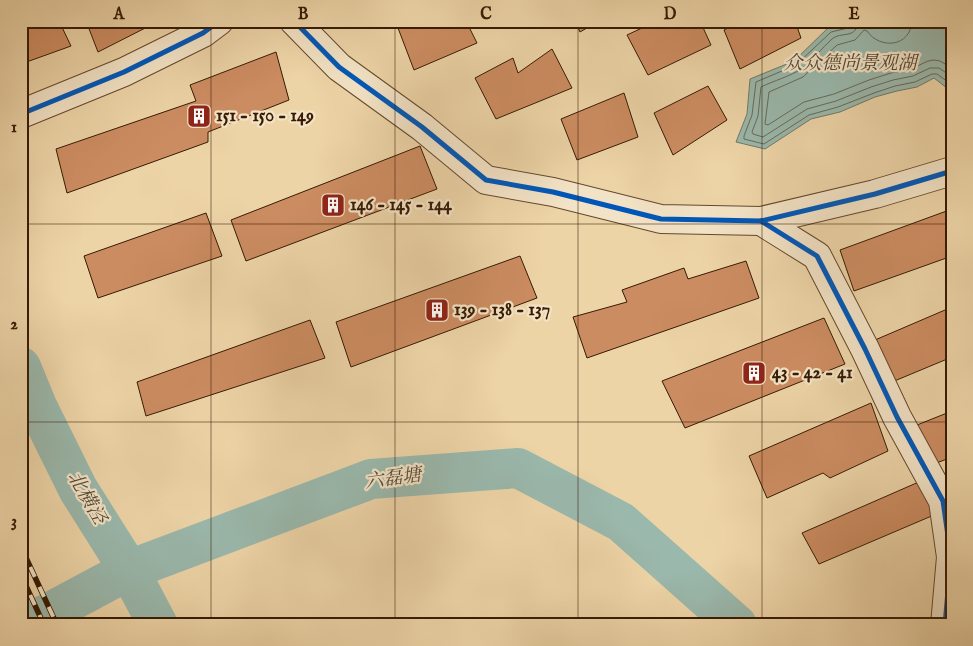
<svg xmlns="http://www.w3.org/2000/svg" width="973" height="646" viewBox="0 0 973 646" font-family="'IM FELL English','Noto Serif SC',serif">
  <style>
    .water { fill: #9ab8ac; stroke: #727968 }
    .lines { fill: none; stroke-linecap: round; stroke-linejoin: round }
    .shore { stroke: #686958; stroke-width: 1 }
    .river { stroke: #9ab8ac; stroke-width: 40 }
    .building { fill: #cc8c61; stroke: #361a03 }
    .minor-casing { stroke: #64482c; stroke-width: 30 }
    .minor { stroke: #f3e3c6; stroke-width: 28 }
    .rail-casing { stroke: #361a03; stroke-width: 5.5 }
    .rail { stroke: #f3e3c6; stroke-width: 4; stroke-dasharray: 11; stroke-linecap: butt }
    .cycleway-casing { stroke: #f3e3c6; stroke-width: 8 }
    .cycleway { stroke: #0057b8; stroke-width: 5 }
    .grid { fill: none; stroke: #361a03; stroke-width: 1; stroke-opacity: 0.55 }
    .labels { text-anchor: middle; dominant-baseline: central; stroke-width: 4.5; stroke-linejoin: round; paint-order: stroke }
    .poi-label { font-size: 18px; font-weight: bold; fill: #361a03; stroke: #f3e3c6; text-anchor: start }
    .water-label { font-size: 19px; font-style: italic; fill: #544936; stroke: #f3e3c6 }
    .neatline { fill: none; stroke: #361a03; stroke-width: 2 }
    .grid-label { font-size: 16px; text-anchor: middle; font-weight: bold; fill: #361a03 }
  </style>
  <rect width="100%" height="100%" fill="#edd4a7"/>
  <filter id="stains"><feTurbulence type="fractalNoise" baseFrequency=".004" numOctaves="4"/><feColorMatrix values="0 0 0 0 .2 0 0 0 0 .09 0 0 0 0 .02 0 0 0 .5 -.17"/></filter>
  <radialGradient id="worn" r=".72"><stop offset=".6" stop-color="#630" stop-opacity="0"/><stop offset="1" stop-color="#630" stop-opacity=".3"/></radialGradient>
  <path class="water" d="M858 21 892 24 894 21H952V92L934 78 917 87 897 91 875 97 840 112 811 119 765 149 736 142 747 114 750 79 794 61 829 27Z"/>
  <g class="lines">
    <g class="shore">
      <path d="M851 21V25L848 28 831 32 796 65 756 82 752 115 744 136V139L764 144 809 115 838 107 874 93 895 86 915 82 932 74H937L952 85"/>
      <path d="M858 21C857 40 841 31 832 39 821 49 812 61 801 69 791 76 773 81 761 87L758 116 752 132 753 134 763 137 807 109 836 101 871 87 893 80 913 76 930 68H939L952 77"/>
      <path d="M912 21C911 47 880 50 867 31L864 30 855 40 837 45 803 77 769 92 765 124 768 125 804 102 834 94 869 80 891 73 911 69 928 61 934 60 940 61 952 68"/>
    </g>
    <g class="river">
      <path d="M21 367 37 406 78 489 129 570 158 625"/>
      <path d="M26 625 129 570 371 479 518 468 621 522 737 625"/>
    </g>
  </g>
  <g class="building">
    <path d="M40 21H59L71 46 21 64V28Z"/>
    <path d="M86 21H159L98 52Z"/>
    <path d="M414 21H431L433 28 445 21H466L477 43 414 70 398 28Z"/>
    <path d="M575 21H599L580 32Z"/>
    <path d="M657 21H700L711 45 648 75 627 35Z"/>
    <path d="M742 21H795L801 38 740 69 724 30Z"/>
    <path d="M552 49 572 88 496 119 475 78 513 58 518 73Z"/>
    <path d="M276 52 289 100 208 132V142L67 193 56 149 196 101 190 85Z"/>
    <path d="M708 86 727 120 673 155 654 113Z"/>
    <path d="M624 93 638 137 577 160 561 119Z"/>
    <path d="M420 146 437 189 246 261 231 220Z"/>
    <path d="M952 209V256L854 291 840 250Z"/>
    <path d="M206 213 222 256 98 298 84 256Z"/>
    <path d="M520 256 537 298 351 367 336 322Z"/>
    <path d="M746 261 759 298 587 358 573 317 627 302 622 290 684 268 688 279Z"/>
    <path d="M952 307V357L892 382 875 340Z"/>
    <path d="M824 318 845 364 685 428 662 381Z"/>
    <path d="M310 320 325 358 146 416 137 382Z"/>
    <path d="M871 403 888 451 830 478 823 473 767 498 749 456Z"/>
    <path d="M952 411V457L934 464 917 425Z"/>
    <path d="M921 481 934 515 819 564 802 533Z"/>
  </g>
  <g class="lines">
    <g class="minor-casing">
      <g id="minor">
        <path d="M294 21 339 67 422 127 486 180 553 192 661 219 761 221 875 194 952 171"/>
        <path d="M21 114 124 72 203 33 219 21"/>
        <path d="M761 221 817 256 865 349 897 417 943 501 951 557 945 625"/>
      </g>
    </g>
    <use href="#minor" class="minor"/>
    <g class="rail-casing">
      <g id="rail">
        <path d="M21 547 57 625"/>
        <path d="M21 575 44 625"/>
      </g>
    </g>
    <use href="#rail" class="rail"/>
    <g class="cycleway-casing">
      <g id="cycleway">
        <path d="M294 21 339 67 422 127 486 180 553 192 661 219 761 221 875 194 952 171"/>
        <path d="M21 114 124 72 203 33 219 21"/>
        <path d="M761 221 817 256 865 349 897 417 943 501 951 557 945 625"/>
      </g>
    </g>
    <use href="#cycleway" class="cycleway"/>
  </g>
  <path class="grid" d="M211 21V625M395 21V625M578 21V625M762 21V625M21 224H952M21 422H952"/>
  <defs>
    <g id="building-square" transform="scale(1.25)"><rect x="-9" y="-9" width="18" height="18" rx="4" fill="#8f2418" stroke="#f3e3c6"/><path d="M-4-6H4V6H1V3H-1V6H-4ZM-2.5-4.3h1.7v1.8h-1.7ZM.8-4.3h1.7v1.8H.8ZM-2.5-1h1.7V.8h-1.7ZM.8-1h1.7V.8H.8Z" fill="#fff"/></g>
  </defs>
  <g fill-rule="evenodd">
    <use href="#building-square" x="199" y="116"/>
    <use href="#building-square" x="333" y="205"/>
    <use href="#building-square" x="437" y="310"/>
    <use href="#building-square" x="754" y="373"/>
  </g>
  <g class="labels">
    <g class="poi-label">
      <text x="216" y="116">151 - 150 - 149</text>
      <text x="350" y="205">146 - 145 - 144</text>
      <text x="454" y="310">139 - 138 - 137</text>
      <text x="772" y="373">43 - 42 - 41</text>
    </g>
    <g class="water-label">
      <text x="850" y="64">众众德尚景观湖</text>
      <text transform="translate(393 479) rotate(-8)">六磊塘</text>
      <text transform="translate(86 498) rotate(60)">北横泾</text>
    </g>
  </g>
  <rect width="973" height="646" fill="none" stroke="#edd4a7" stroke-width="55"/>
  <rect x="28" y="28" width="918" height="590" class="neatline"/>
  <g class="grid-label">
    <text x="119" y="19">A</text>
    <text x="303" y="19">B</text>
    <text x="486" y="19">C</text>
    <text x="670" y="19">D</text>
    <text x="854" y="19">E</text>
    <text x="14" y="132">1</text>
    <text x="14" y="329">2</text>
    <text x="14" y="526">3</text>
  </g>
  <rect width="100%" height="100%" filter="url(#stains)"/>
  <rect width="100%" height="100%" fill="url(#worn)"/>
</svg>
